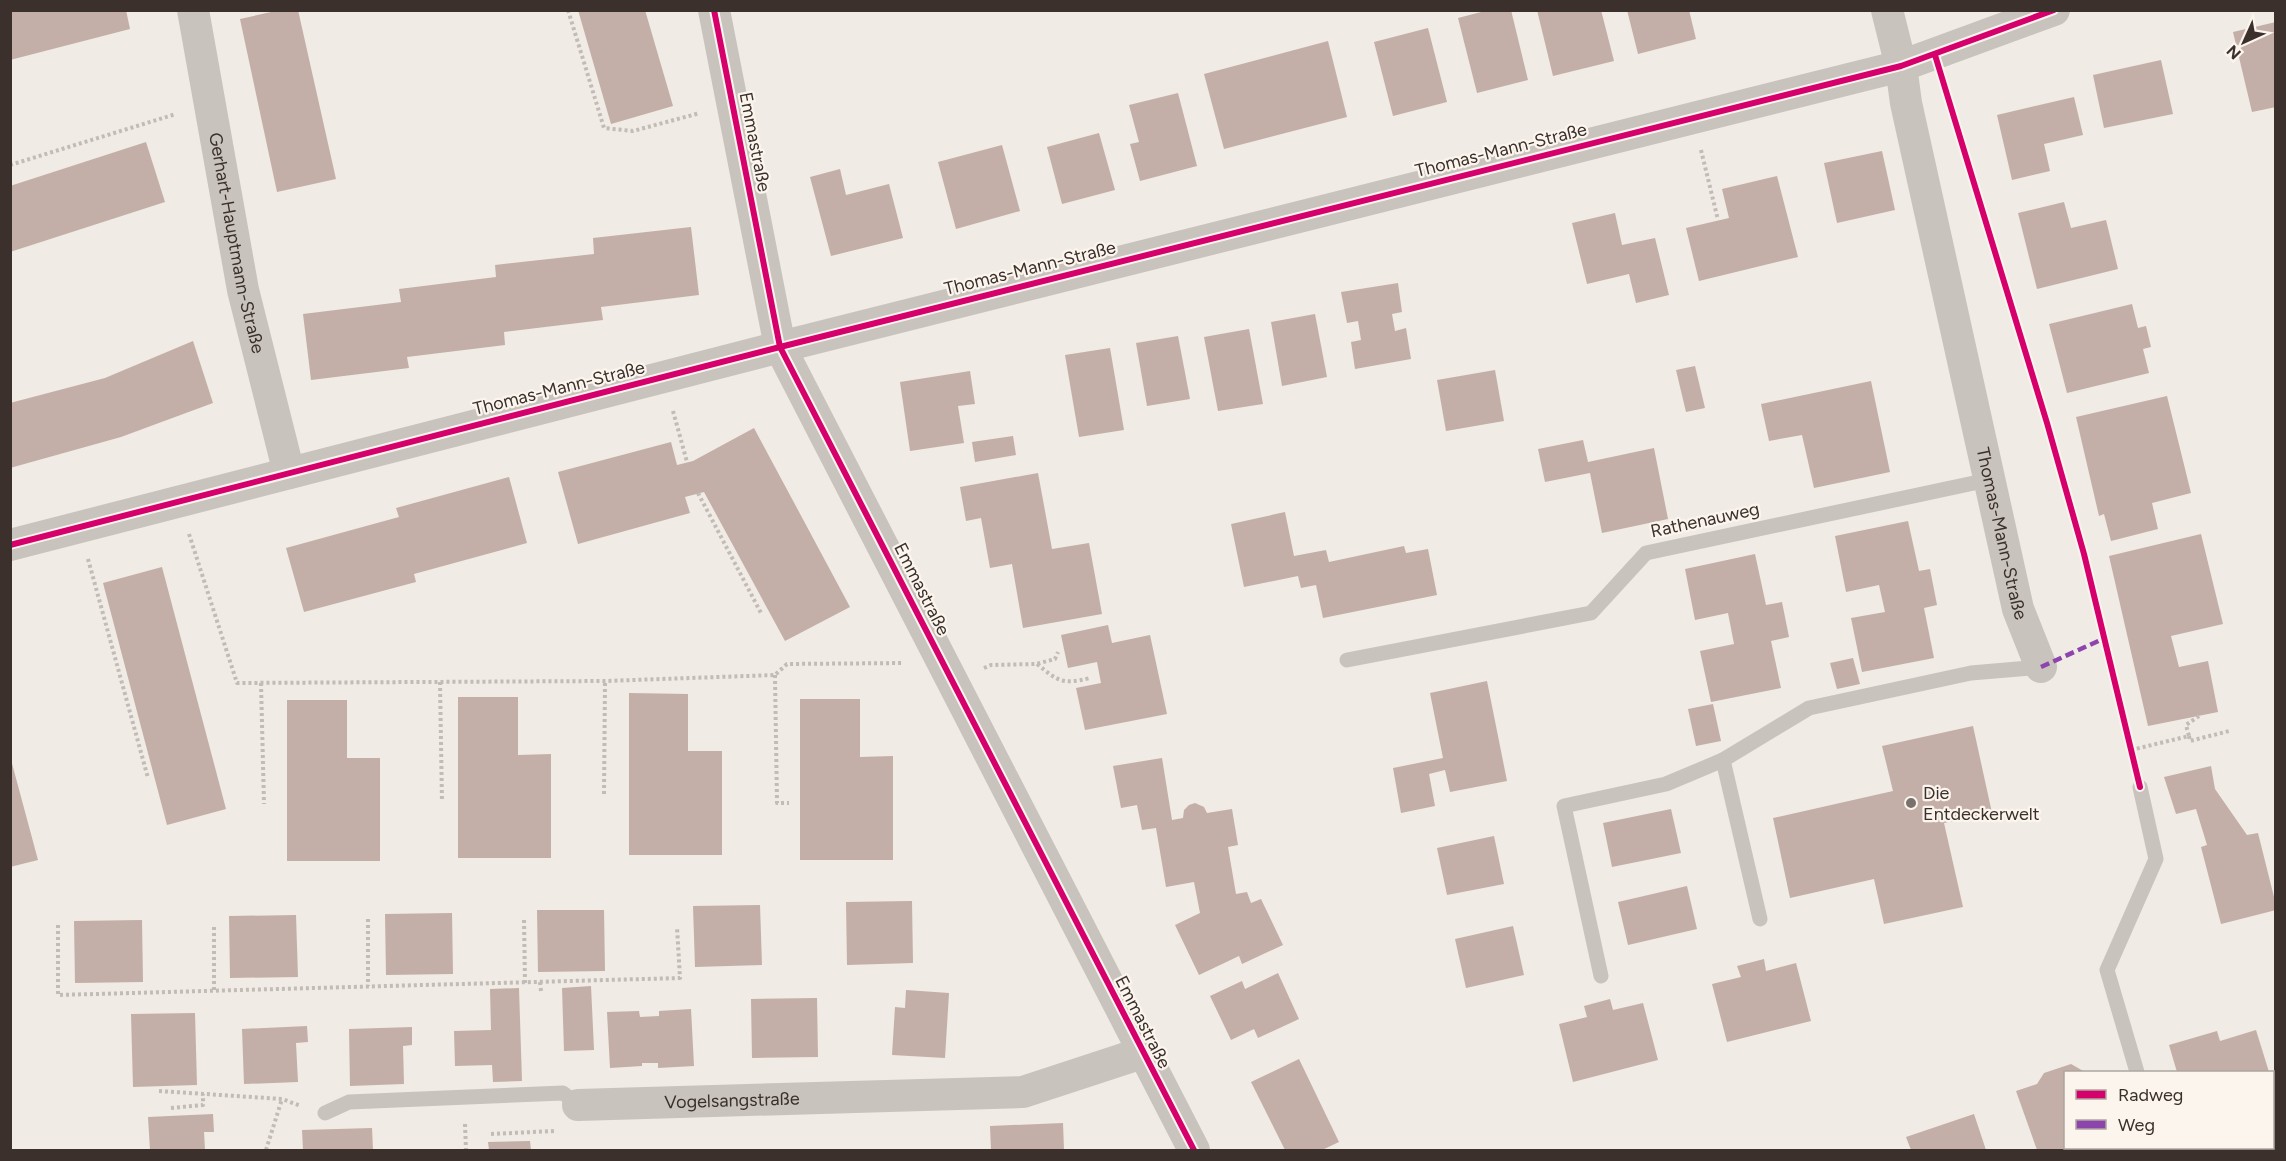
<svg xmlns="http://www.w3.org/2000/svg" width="2286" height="1161" viewBox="0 0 2286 1161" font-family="Figtree,sans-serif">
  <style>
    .building { fill: #c3afa7 }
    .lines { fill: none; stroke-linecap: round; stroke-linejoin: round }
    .path { stroke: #c2bbb6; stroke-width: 4; stroke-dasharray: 3 3; stroke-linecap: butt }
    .lane { stroke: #c9c3be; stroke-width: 15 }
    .street { stroke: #c9c3be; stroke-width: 32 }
    .quiet { stroke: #8e44ad; stroke-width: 4.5; stroke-dasharray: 9 4.5; stroke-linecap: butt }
    .cycleway-casing { stroke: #fbf5ee; stroke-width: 10 }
    .cycleway { stroke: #d6006c; stroke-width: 6 }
    .poi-dot { fill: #7a716c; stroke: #fbf5ee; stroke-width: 2 }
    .labels { text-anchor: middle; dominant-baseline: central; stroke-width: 4.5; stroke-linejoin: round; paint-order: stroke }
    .street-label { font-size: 18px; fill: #3b302b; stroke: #fbf5ee }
    .poi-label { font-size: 18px; fill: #3b302b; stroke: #fbf5ee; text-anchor: start }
  </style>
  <rect width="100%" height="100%" fill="#f0ebe5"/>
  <g class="building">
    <path d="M10 10H126L130 29 10 60Z"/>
    <path d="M280 10H298L336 179 277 192 240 19Z"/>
    <path d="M578 10H645L673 106 611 124Z"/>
    <path d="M1489 10H1511L1528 80 1477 93 1458 18Z"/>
    <path d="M1537 10H1601L1614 61 1553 76Z"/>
    <path d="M1627 10H1689L1696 39 1638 54Z"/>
    <path d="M2276 22V107L2252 112 2233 32Z"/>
    <path d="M1428 28 1447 102 1393 116 1374 42Z"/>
    <path d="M1328 41 1347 117 1224 149 1204 74Z"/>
    <path d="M2161 60 2173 114 2104 128 2093 75Z"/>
    <path d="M1178 93 1197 166 1140 181 1130 144 1139 142 1129 105Z"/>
    <path d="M2074 97 2083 135 2044 144 2050 171 2012 180 1997 115Z"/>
    <path d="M1099 133 1115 190 1062 204 1047 147Z"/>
    <path d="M146 142 165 202 10 252V186Z"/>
    <path d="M1002 145 1020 211 956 229 938 162Z"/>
    <path d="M1882 151 1895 210 1837 223 1824 163Z"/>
    <path d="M840 169 846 195 889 184 903 238 831 256 810 177Z"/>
    <path d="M1777 176 1798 257 1699 281 1686 228 1729 218 1722 189Z"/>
    <path d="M2064 202 2071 228 2106 220 2118 269 2037 289 2018 213Z"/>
    <path d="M1615 213 1622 245 1655 238 1669 295 1636 303 1629 274 1587 284 1572 223Z"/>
    <path d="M691 227 699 295 601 307 603 320 504 332 505 345 407 357 409 368 311 380 303 314 401 302 399 289 496 277 495 265 594 254 593 238Z"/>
    <path d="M1398 283 1402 312 1392 314 1395 331 1406 328 1411 359 1355 369 1351 342 1361 340 1358 321 1347 323 1341 292Z"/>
    <path d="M2132 304 2138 328 2146 326 2151 347 2143 349 2149 373 2067 393 2049 324Z"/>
    <path d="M1315 314 1327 377 1282 386 1271 322Z"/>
    <path d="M1249 329 1263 404 1218 411 1204 337Z"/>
    <path d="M1178 336 1190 399 1147 406 1136 343Z"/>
    <path d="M193 341 213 403 121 437 10 468V403L105 378Z"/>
    <path d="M1110 348 1124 430 1079 437 1065 355Z"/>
    <path d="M1695 366 1705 408 1686 412 1676 370Z"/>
    <path d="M1495 370 1504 421 1446 431 1437 380Z"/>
    <path d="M970 371 975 404 958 406 964 443 910 451 900 382Z"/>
    <path d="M1871 381 1890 472 1814 488 1802 435 1769 441 1761 404Z"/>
    <path d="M2167 396 2191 493 2152 503 2158 529 2111 541 2104 514 2099 516 2076 417Z"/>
    <path d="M754 428 850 607 785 641 704 492 685 497 690 513 578 544 558 472 671 442 677 465 693 461Z"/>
    <path d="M1013 436 1016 455 975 462 972 442Z"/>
    <path d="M1583 440 1588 462 1654 448 1668 519 1602 533 1590 473 1545 482 1538 449Z"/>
    <path d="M1038 473 1052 549 1089 543 1102 614 1023 628 1012 564 990 568 981 518 966 521 960 487Z"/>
    <path d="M509 477 527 543 414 574 416 582 304 612 286 548 399 517 396 508Z"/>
    <path d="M1285 512 1294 556 1326 550 1329 562 1404 546 1406 553 1428 549 1437 595 1323 618 1316 585 1301 588 1298 576 1244 587 1231 524Z"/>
    <path d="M1908 521 1919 571 1930 569 1937 605 1924 608 1934 658 1862 672 1851 618 1885 612 1879 585 1846 592 1835 536Z"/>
    <path d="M2201 534 2223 624 2171 636 2179 667 2208 661 2218 712 2148 726 2109 556Z"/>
    <path d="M1755 554 1766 605 1782 602 1789 637 1771 641 1781 688 1711 702 1700 651 1734 644 1728 613 1695 620 1685 569Z"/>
    <path d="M162 567 226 809 167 825 103 583Z"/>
    <path d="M1108 625 1112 643 1150 635 1167 714 1085 730 1076 688 1101 683 1097 662 1068 668 1061 635Z"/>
    <path d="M1853 658 1860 684 1837 689 1830 663Z"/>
    <path d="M1487 681 1507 781 1450 792 1445 770 1429 774 1435 806 1401 813 1393 768 1443 758 1430 693Z"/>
    <path d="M629 693 688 694V751H722V855H629Z"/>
    <path d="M458 697H518V755L551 754V858H458Z"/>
    <path d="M800 699H860V757L893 756V860H800Z"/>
    <path d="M287 700H347V758H380V861H287Z"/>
    <path d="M1713 704 1721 741 1696 746 1688 709Z"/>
    <path d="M1973 726 1992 813 1944 823 1963 907 1884 924 1874 879 1790 898 1773 818 1893 791 1882 746Z"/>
    <path d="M10 756 38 860 10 867Z"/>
    <path d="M1162 758 1172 820 1183 818 1184 810 1189 805 1195 803 1204 807 1207 813 1232 809 1238 845 1228 847 1236 894 1247 892 1251 903 1261 899 1283 945 1242 964 1239 956 1199 975 1175 925 1200 913 1194 882 1166 887 1156 828 1142 830 1137 805 1121 808 1113 766Z"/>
    <path d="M2211 766 2215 789 2247 835 2258 833 2276 905V910L2221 924 2201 847 2207 845 2196 809 2176 814 2164 777Z"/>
    <path d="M1671 809 1681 853 1612 867 1603 823Z"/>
    <path d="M1494 836 1504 884 1447 895 1437 848Z"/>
    <path d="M1687 886 1697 929 1628 945 1618 902Z"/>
    <path d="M912 901 913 963 847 965 846 902Z"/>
    <path d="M760 905 762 965 695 967 693 906Z"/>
    <path d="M537 910H604L605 971 538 972Z"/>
    <path d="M452 913 453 974 386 975 385 914Z"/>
    <path d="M296 915 298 977 230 978 229 916Z"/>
    <path d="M142 920 143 982 75 983 74 921Z"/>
    <path d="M1513 926 1524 975 1466 988 1455 939Z"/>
    <path d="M1764 959 1766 971 1796 963 1811 1021 1727 1042 1712 984 1741 977 1737 966Z"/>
    <path d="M1278 973 1299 1019 1258 1038 1254 1029 1231 1040 1210 996 1242 981 1245 989Z"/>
    <path d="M591 986 594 1050 564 1051 562 988Z"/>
    <path d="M519 988 522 1081 493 1082 492 1065 455 1066 454 1031 491 1030 490 989Z"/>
    <path d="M906 990 949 993 945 1058 892 1055 895 1007 905 1008Z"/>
    <path d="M817 998 818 1057 752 1058 751 999Z"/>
    <path d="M1610 999 1613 1010 1643 1003 1658 1060 1573 1082 1559 1024 1587 1017 1584 1006Z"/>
    <path d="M691 1009 694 1066 658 1068V1063H642V1066L610 1068 607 1012 639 1011 640 1017 659 1016V1011Z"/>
    <path d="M195 1013 197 1085 133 1087 131 1014Z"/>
    <path d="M307 1026 308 1042 296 1043 298 1082 244 1084 242 1029Z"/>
    <path d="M412 1027V1045L403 1046 404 1084 350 1086 349 1029Z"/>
    <path d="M2256 1030 2269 1072H2177L2169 1045 2217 1031 2220 1041Z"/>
    <path d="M1299 1059 1339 1142 1322 1150H1285L1251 1082Z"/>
    <path d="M2071 1064 2085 1072H2066V1148H2100L2092 1150H2037L2016 1091 2037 1084 2044 1073Z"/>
    <path d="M213 1114 214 1132H204L205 1150H150L148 1117Z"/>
    <path d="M1974 1114 1986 1150H1911L1906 1137Z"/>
    <path d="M1063 1123 1064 1150H991L990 1126Z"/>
    <path d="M372 1128 373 1150H303L302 1130Z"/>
    <path d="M530 1141 531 1150H489L488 1142Z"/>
  </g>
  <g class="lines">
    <g class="path">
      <path d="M568 10 604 128 633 131 700 113"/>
      <path d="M1701 150 1718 220"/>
      <path d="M10 165 176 114"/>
      <path d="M673 411 687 462"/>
      <path d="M698 493 761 613"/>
      <path d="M189 534 237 683 605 681 775 675 787 664 904 663"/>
      <path d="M88 559 148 778"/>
      <path d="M1037 664C1058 681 1062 685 1090 678"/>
      <path d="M984 668 991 665 1036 664 1055 659 1058 652"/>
      <path d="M775 675 777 803H789"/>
      <path d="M440 682 442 802"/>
      <path d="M261 683 264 804"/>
      <path d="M2189 736 2190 741 2229 731"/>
      <path d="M2131 750 2189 736 2186 725 2199 716"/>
      <path d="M604 794 605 681"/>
      <path d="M368 919V986"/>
      <path d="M524 920 525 983"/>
      <path d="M58 925V995L680 978 677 927"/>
      <path d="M214 927V991"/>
      <path d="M540 982 541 991"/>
      <path d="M159 1091 282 1099 301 1106"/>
      <path d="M171 1108 203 1105V1094"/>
      <path d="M465 1124 466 1150"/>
      <path d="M491 1134 554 1131"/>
      <path d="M266 1150 282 1099"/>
    </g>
    <g class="lane">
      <path d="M1347 660 1591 613 1646 553 1988 480"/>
      <path d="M1760 919 1723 760 1809 708 1971 673 2041 667"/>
      <path d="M1601 976 1564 806 1666 784 1723 760"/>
      <path d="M2137 1072 2107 970 2156 859 2140 787"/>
      <path d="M325 1113 349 1102 563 1093 578 1105"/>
      <path d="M2159 1148V1150"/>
    </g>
    <g class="street">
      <path id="s1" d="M193 10 243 290 289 473"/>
      <path d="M714 10 780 347 1194 1150"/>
      <path id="s2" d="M1887 10 1901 66 1906 103 2018 609 2041 667"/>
      <path d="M10 545 780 347 1901 66 2054 10"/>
      <path id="s3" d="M578 1105 1023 1092 1142 1053"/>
    </g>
    <path class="quiet" d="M2041 667 2105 638"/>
    <g class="cycleway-casing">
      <g id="cycleway">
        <path d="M714 10 780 347 1194 1150"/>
        <path d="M1935 55 2047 423 2084 554 2140 787"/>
        <path d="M10 545 780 347 1901 66 2054 10"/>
      </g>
    </g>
    <use href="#cycleway" class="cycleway"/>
  </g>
  <circle class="poi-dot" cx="1911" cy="803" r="6"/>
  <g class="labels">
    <g class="street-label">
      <text transform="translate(755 142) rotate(79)">Emmastraße</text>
      <text transform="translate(1501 150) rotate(-14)">Thomas-Mann-Straße</text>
      <text stroke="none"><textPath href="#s1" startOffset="237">Gerhart-Hauptmann-Straße</textPath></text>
      <text transform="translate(1030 268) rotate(-14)">Thomas-Mann-Straße</text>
      <text transform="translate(559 388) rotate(-14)">Thomas-Mann-Straße</text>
      <text transform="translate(1705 520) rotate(-12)">Rathenauweg</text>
      <text stroke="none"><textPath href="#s2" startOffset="536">Thomas-Mann-Straße</textPath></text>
      <text transform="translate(922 589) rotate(63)">Emmastraße</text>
      <text transform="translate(1143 1022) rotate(63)">Emmastraße</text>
      <text stroke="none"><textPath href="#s3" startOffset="154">Vogelsangstraße</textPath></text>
    </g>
    <g class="poi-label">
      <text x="1923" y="793">Die<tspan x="1923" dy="21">Entdeckerwelt</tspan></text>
    </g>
  </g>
  <rect width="2286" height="1161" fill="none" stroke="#3b302b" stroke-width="24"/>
  <rect x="2064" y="1071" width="210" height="78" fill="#fbf5ee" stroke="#aea6a0" stroke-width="1.5"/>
  <rect x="2076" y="1090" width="30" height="9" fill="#d6006c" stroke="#aea6a0" stroke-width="1.5"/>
  <text x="2118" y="1101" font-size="18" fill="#3b302b">Radweg</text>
  <rect x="2076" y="1120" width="30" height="9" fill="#8e44ad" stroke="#aea6a0" stroke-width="1.5"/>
  <text x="2118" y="1131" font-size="18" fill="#3b302b">Weg</text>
  <g transform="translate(2244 42) rotate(225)" stroke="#fbf5ee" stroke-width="4.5" paint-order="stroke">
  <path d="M0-4.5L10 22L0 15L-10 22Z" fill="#3b302b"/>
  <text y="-9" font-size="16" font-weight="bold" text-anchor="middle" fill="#3b302b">N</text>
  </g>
</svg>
